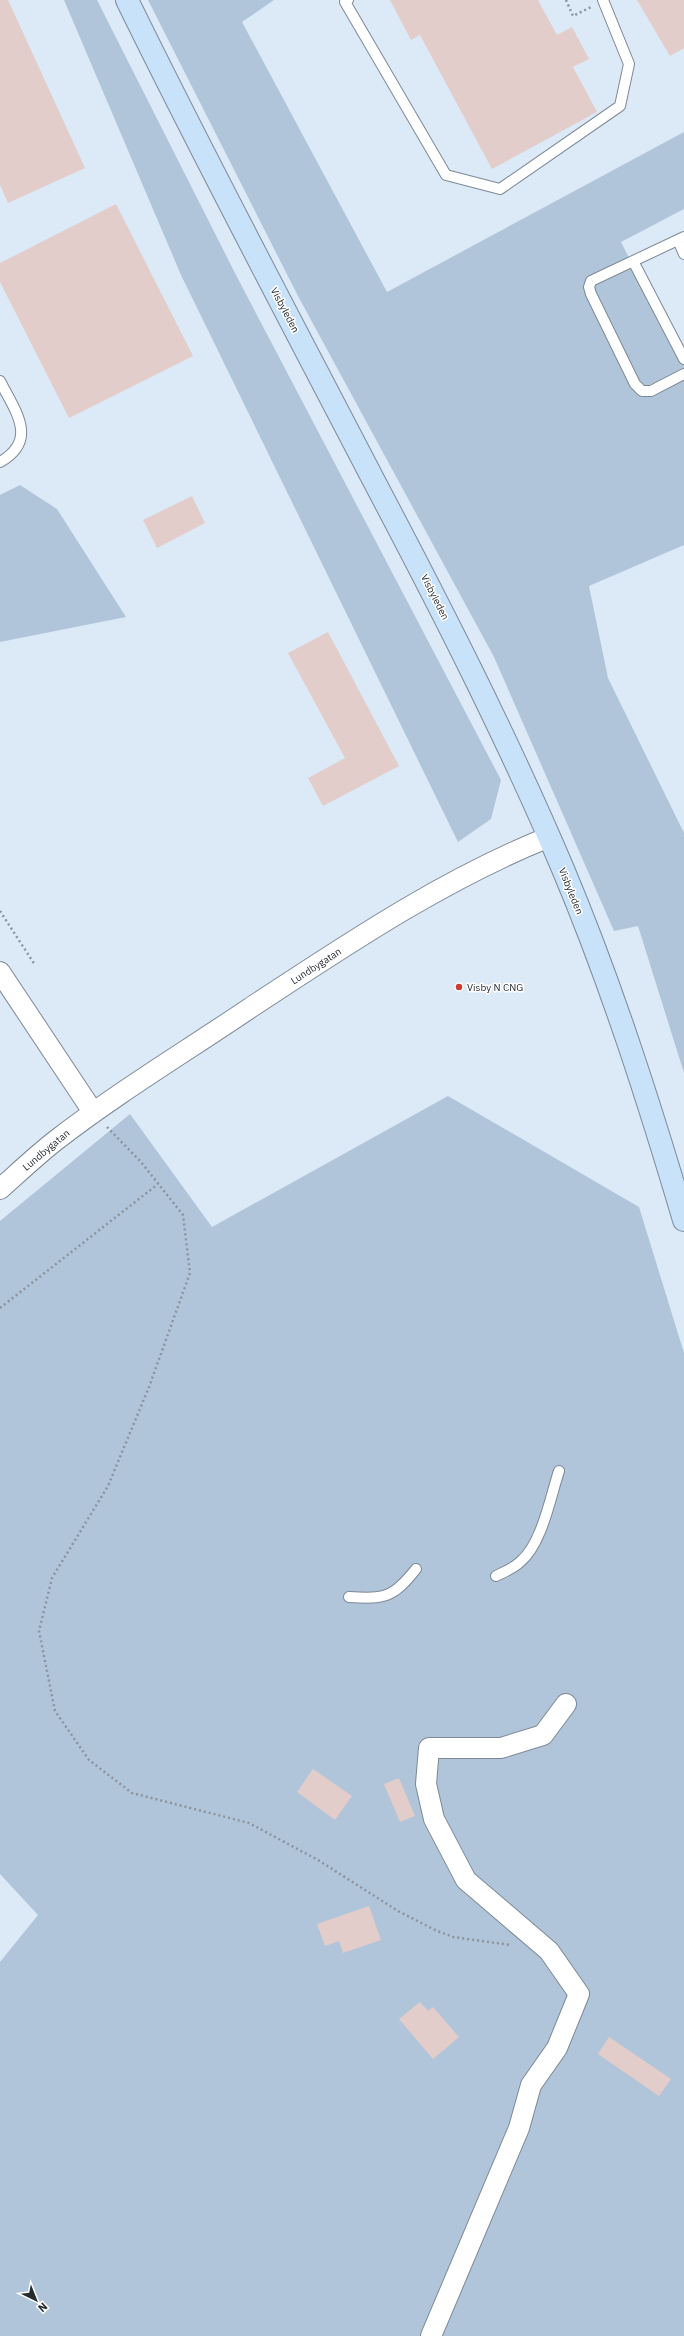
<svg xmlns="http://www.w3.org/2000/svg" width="684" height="2336" viewBox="0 0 684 2336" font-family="'IBM Plex Sans',sans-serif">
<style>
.green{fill:#b1c5da}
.building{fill:#e2cdca}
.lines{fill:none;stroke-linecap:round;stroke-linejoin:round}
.lane-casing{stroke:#7d8996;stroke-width:12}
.street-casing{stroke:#7d8996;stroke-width:22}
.secondary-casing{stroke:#7d8996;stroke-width:24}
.path{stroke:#8b949e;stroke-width:2.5;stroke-dasharray:2 3;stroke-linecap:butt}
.lane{stroke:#fff;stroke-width:10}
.street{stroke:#fff;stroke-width:20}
.secondary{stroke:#c8e2f9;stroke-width:22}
.poi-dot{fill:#ca3c34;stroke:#fff;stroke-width:1.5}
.labels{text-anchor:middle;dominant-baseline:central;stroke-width:3;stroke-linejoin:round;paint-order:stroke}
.street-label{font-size:10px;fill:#262b30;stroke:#fff}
.poi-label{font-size:10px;fill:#262b30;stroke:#fff;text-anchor:start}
</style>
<rect width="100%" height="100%" fill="#dce9f7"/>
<path class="green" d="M64,0H97L237,277L501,780L491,819L458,842L181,275Z
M148,0H274L242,22L387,292L684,132V209L621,242L684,366V545L589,586L608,678L684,833V1073L638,926L614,931L494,657L298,296Z
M20,485L57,509L126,617L0,642V495Z
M448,1096L639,1207L684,1353V2336H0V1962L38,1915L0,1874V1221L130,1114L212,1227Z"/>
<path class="building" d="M0,0H8L85,168L8,203L0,185Z
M390,0H538L557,35L572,27L589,59L573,67L597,112L492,169L420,35L411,40Z
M637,0H684V48L670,56Z
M116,204L193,356L69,418L0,282V263Z
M192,496L205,523L157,548L143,520Z
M328,632L399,766L323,806L308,778L345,758L288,653Z
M313,1769L352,1796L335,1820L297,1792Z
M399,1778L415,1816L400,1822L384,1784Z
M369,1906L381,1940L343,1953L339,1941L325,1946L317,1924Z
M420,2002L428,2011L433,2007L459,2037L433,2059L399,2019Z
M609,2037L671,2079L659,2096L598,2054Z"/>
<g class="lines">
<g class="lane-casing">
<path id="lane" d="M348,0L345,2L446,175L500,189L620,106L629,64L603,0
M684,237L591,281L589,287L591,294L635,384L642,391H651L684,374
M678,240L684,254
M633,261L684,359
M0,381C15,411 39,440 0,462
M496,1576C504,1572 514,1568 520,1562C542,1544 550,1498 559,1471
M349,1597C385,1599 393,1598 416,1569"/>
</g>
<g class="street-casing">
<path id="street" d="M0,972L93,1112
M0,1189C18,1173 36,1156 55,1141C117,1093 185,1052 250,1008C346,945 442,880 549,837
M431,2336L519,2128L531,2085L557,2048L579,1994L549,1951L466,1880L434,1819L426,1784L429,1748H501L543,1735L566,1704"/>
</g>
<g class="secondary-casing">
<path id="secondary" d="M127,0C206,162 291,321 374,481C441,608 507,737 563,869C611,983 649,1102 684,1220"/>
</g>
<path class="path" d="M566,0L573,16L591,7
M0,911L35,965
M107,1127L141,1162L183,1215L190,1273L149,1387L108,1486L52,1578L39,1631L55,1711L89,1760L132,1793L249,1823L318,1860L398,1911L435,1930L453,1937L511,1945
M0,1308L158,1184"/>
<use href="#lane" class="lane"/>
<use href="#street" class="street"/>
<use href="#secondary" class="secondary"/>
</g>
<circle class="poi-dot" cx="459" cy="987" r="4"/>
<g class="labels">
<g class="street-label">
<text transform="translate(285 310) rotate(62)">Visbyleden</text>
<text transform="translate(435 597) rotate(63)">Visbyleden</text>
<text transform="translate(571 891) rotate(68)">Visbyleden</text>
<text transform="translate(316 966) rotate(-33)">Lundbygatan</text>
<text transform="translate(46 1150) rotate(-40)">Lundbygatan</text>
</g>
<g class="poi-label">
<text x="467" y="987">Visby N CNG</text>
</g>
</g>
<g transform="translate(36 2300) rotate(137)" stroke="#ffffff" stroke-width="3" paint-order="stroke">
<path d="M0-3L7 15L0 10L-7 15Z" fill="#262b30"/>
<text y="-6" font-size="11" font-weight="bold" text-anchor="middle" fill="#262b30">N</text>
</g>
</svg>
